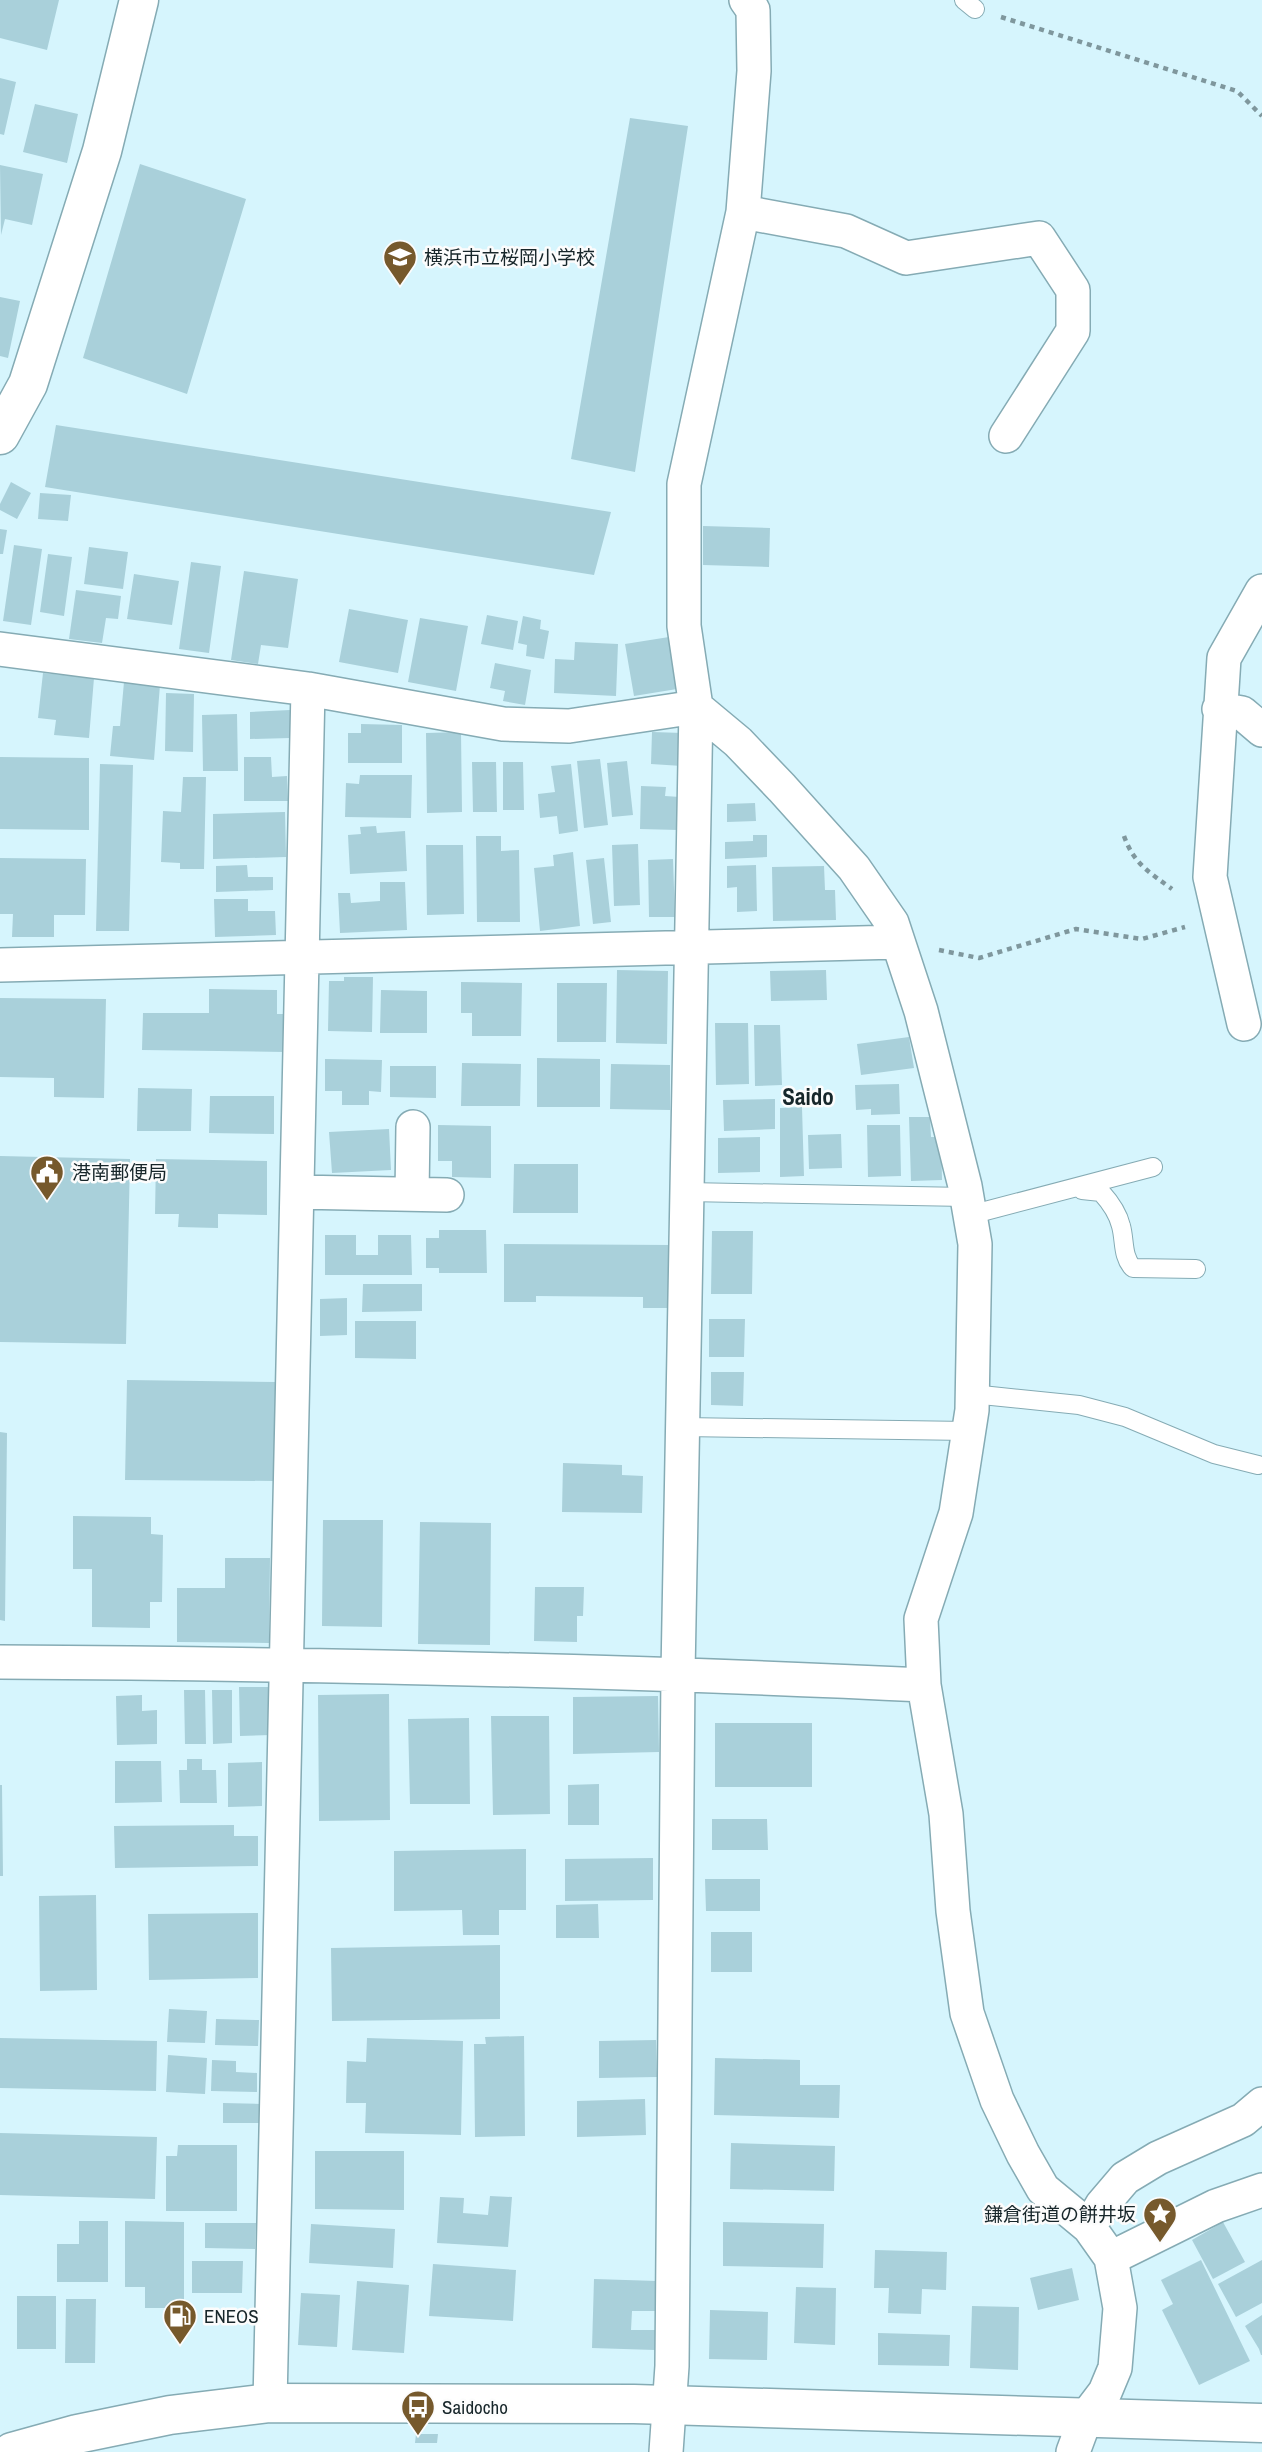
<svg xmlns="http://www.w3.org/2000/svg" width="1262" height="2452" viewBox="0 0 1262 2452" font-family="'Archivo Narrow','Noto Sans JP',sans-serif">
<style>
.building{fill:#a9d0da}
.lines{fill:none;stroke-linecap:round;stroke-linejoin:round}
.service-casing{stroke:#85abb4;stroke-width:20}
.minor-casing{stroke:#85abb4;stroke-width:36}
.tertiary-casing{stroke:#85abb4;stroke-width:41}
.path{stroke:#7f979d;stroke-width:4.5;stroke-dasharray:5 5;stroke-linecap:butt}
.service{stroke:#fff;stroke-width:18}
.minor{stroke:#fff;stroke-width:33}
.tertiary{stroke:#fff;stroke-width:38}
.labels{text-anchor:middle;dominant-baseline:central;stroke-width:5;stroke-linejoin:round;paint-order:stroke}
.poi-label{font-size:19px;fill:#17262a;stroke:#fcfcfc;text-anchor:start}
.quarter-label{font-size:23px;font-weight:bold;fill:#17262a;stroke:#fcfcfc}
</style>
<rect width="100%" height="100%" fill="#d6f5fd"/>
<path class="building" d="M0,0H59L47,50L0,38Z
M0,78L16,82L4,135L0,134Z
M35,104L78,114L67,163L23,152Z
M630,118L688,126L635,472L571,459Z
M140,164L246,199L187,394L83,358Z
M0,165L43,174L32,225L5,219L1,235Z
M0,297L20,301L8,358L0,356Z
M56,425L611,512L594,575L45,487Z
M11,482L31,493L17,519L0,510V504Z
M40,493L71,495L68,521L38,519Z
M703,526L770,528L769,567L703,565Z
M0,529L7,530L3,554H0Z
M14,545L42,549L31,625L3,621Z
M89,547L128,552L123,589L84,584Z
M48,554L72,557L64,616L40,612Z
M191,562L221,566L209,653L179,649Z
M244,571L298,579L288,648L261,645L258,664L231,660Z
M134,574L179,581L172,625L127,619Z
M76,590L121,596L118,619L106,618L102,643L69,639Z
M349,609L408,620L398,673L339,662Z
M487,615L518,621L513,650L481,644Z
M523,616L541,620L540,629L549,631L544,659L526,656L527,645L518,643Z
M420,618L468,626L456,691L408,682Z
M669,637L677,689L634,696L625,644Z
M575,642L618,644L616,696L554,693L555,659L574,660Z
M495,663L531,670L525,705L503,701L505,691L490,688Z
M43,673L94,678L89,738L54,735L56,720L38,718Z
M124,682L160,685L154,760L110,756L113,726H120Z
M166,693L194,694L193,752L165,751Z
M290,710V738L250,739V712Z
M237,714L238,771H203L202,715Z
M361,724L402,725V763H348V733H361Z
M461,732L462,812L427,813L426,733Z
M652,732L683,733L682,766L651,764Z
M0,757L89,758V830L0,829Z
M244,757H271L272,777L287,776L288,801H244Z
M600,759L608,825L584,828L577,761Z
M627,761L633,815L612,817L607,763Z
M472,762H496L497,812H473Z
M503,762H523L524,810H503Z
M100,764L133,765L129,931H96Z
M571,764L578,831L559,834L557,816L540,818L538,794L555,792L551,766Z
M360,775H412L411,818L345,817L346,783L359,784Z
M183,777H206L204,869H180V863L161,862L163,811L181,812Z
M641,786L666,787L665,796L680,797L678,830L640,829Z
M755,803L756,821L727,822V804Z
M285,812L286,857L213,859V814Z
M376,826L377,833L405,831L407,871L350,874L348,835L361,834L360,827Z
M753,835H767V857L725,859V842L753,841Z
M476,836H501V851L519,850L520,922H477Z
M638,844L640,905L614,906L612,845Z
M426,845H463L464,914L427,915Z
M573,852L580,926L540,931L534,868L554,866L553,855Z
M0,858L86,859L85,915H54V937H12L13,914H0Z
M604,858L611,922L593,924L586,860Z
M673,859L675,917H649L648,860Z
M247,865L248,877H273V890L216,892V866Z
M756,865L757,911L737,912V887L727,888V866Z
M824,866L825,890H835L836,920L773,921L772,867Z
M380,882H405L407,930L340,933L338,893H350L351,903L380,901Z
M214,899H248V911H275L276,935L215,937Z
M617,970L668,971L667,1044L616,1043Z
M826,970L827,1000L771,1001L770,971Z
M344,977H373L372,1032L328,1031L329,981H344Z
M461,982L522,983L521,1036H472V1013H461Z
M557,983H607L606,1042H557Z
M209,989L277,990V1014H286L285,1052L142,1050L143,1013H209Z
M381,990L427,991V1033H380Z
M0,998L106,999L104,1098L54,1097V1078L0,1077Z
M715,1023H748L749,1084L716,1085Z
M754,1025H780L782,1085L755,1086Z
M909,1037L914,1068L861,1075L857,1044Z
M537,1058L600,1059V1107H537Z
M325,1059L382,1060L381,1092L369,1091V1105H342V1091H325Z
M462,1063L521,1064L520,1106H461Z
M611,1064L670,1065V1110L610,1109Z
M390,1066H436V1098L390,1097Z
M899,1084L900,1114L871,1115V1109L856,1110L855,1085Z
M138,1088L192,1089L191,1131H137Z
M210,1096H274V1134L209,1133Z
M775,1099V1129L724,1131L723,1100Z
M802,1107L804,1176L780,1177V1108Z
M909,1117H930L931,1137H941L942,1180L911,1181Z
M438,1125L491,1126V1178L452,1177V1161H438Z
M867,1125H900L901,1176L868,1177Z
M389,1129L391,1170L332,1173L329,1132Z
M841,1134L842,1168L809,1169L808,1135Z
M760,1137V1172L718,1173V1138Z
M0,1156L130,1159L126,1344L0,1342Z
M156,1159L267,1161V1215L218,1214V1228L178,1227L179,1214H155Z
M514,1164H578V1213H513Z
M439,1230H486L487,1273H439V1268H426V1238H439Z
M712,1231H753L752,1294H711Z
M325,1235H356V1255H378V1235H411L412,1275H325Z
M504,1244L670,1245L669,1308H643V1297L536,1296V1302H504Z
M363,1284H422V1311L362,1312Z
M347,1298V1335L320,1336V1299Z
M709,1319H745L744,1357H709Z
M355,1321H416V1359L355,1358Z
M711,1372H744L743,1406L711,1405Z
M127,1380L276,1382L274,1481L125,1480Z
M0,1432L7,1433L5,1621L0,1620Z
M563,1463L622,1465V1475L643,1476L642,1513L562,1512Z
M73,1516L151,1517V1534L163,1535L162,1602H150V1628L92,1627V1569H73Z
M323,1520H383L382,1627L322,1626Z
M420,1522L491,1523L490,1645L418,1644Z
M225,1558H270L269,1643L177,1642V1588H225Z
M535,1587H584L583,1616H577V1642L534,1641Z
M239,1687H271V1735L240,1736Z
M184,1690H205L206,1744H185Z
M212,1690H232V1743L213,1744Z
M389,1694L390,1820L319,1821L318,1695Z
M142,1695V1711L157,1710V1744L117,1745L116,1696Z
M658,1696L659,1752L573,1754V1697Z
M491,1716H549L550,1814L493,1815Z
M469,1718L470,1804H410L408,1719Z
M715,1723H812V1787H715Z
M187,1759H202V1770H216L217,1803H180L179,1770H187Z
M115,1761H161L162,1802L115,1803Z
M262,1762V1806L228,1807V1763Z
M599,1784V1825H568V1785Z
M0,1785H2L3,1876H0Z
M712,1819H767L768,1850H712Z
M234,1825V1836H258V1866L115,1868L114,1826Z
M526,1849V1910H499V1935H463L462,1910L394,1911V1851Z
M653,1858V1900L565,1901V1859Z
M705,1879H760V1911H706Z
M96,1895L97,1990L40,1991L39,1896Z
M598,1904L599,1938H556V1905Z
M258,1913V1978L149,1980L148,1914Z
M711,1932H752V1972H711Z
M500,1945V2019L332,2021L331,1948Z
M169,2009L207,2011L205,2043L167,2042Z
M216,2019L259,2020L258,2046L215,2045Z
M524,2036L525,2136L475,2137L474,2044H486L485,2037Z
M0,2038L157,2041L156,2091L0,2088Z
M367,2038L463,2041L461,2135L365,2133L366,2103H346L347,2061L366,2062Z
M656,2040L657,2077L599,2078V2041Z
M168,2055L207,2058L205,2094L166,2092Z
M715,2058L800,2060V2085H840L839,2118L714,2115Z
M212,2060L236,2061V2072L257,2073V2092L211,2091Z
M645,2099L646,2135L577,2137V2101Z
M223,2103L261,2104V2123H223Z
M0,2133L157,2137L155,2199L0,2195Z
M731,2143L835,2146L834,2191L730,2189Z
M178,2145H237V2211H166V2156H177Z
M315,2151H404V2210L315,2209Z
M490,2196L512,2197L508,2247L437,2243L440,2197L464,2198L463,2213L488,2215Z
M79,2221H108V2282H57V2244H79Z
M125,2221L184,2222V2308H145V2287H125Z
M723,2222L824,2224L823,2268L723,2266Z
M1223,2222L1245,2262L1213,2279L1192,2240Z
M205,2223H256L255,2249L205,2248Z
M311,2224L395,2229L393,2268L309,2263Z
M875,2250L947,2252L946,2290L922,2289L921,2314L888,2313L889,2288H874Z
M1201,2260L1250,2361L1199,2385L1162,2310L1173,2304L1161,2280Z
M1262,2260V2303L1236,2317L1218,2284Z
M192,2261H243L242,2293H192Z
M433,2264L516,2270L513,2321L429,2316Z
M1072,2268L1079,2300L1038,2310L1030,2278Z
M594,2279L657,2281L656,2311H632L631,2330H656L655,2350L592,2348Z
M357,2281L409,2285L404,2353L352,2350Z
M796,2287L836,2288L835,2345L794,2343Z
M301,2293L340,2295L337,2347L298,2345Z
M17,2296H56V2349H17Z
M66,2299H96L95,2363H65Z
M972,2306L1019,2307L1018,2370L970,2368Z
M710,2310L768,2312L767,2360L709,2359Z
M1262,2315V2355H1261L1259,2349L1245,2326Z
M878,2333L950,2335L949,2366L878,2365Z
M416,2434H438L437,2443H415Z"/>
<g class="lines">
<g class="service-casing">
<path id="service" d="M964,0L975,9
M1082,1190L1101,1192C1110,1202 1118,1213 1121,1226C1125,1240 1122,1257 1133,1268L1196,1269
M687,1192L966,1197
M970,1215L1153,1167
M972,1394L1079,1405L1125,1417L1214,1454L1258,1465
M683,1427L968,1431"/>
</g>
<g class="minor-casing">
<path id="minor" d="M743,212L846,231L906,258L1039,238L1073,290V331L1006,436
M0,649L308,689L503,724L569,726L696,707
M696,707L738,742L782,788L854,868L892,923L921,1011L965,1186L975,1244L972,1410L956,1513L921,1619L924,1685L946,1814L953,1911L967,2013L997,2100L1023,2154L1043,2189L1089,2227L1111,2258L1120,2308L1115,2368L1105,2392L1086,2417L1073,2452
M1219,709L1242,713L1262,730
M0,965L898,942
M1244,1024L1210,877L1224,658L1262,591
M297,1192L447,1195
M412,1194L413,1127
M0,1662C308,1664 616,1670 924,1685
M1089,2227L1102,2205L1125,2178L1158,2158L1243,2120L1262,2104
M1111,2258L1216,2206L1262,2190
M270,2403L308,689
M666,2452L672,2366L678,1673L696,707L684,626V484L743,212L754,71L753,10L746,0"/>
</g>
<g class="tertiary-casing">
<path id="tertiary" d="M0,435L28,384L102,151L139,0
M12,2452L77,2434L170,2415L270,2403L634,2404L1262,2423"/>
</g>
<path class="path" d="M1001,17L1237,91L1262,116
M1124,836C1134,864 1149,872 1172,889
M939,950L979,958L1076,929L1142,939L1185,927"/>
<use href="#service" class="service"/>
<use href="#minor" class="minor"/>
<use href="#tertiary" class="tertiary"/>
</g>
<defs>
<g id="school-pin" transform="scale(1.75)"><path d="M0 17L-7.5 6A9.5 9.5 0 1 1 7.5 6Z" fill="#76592c" stroke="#fcfcfc"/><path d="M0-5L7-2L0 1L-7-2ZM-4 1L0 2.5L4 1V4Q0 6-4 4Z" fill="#fff"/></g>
<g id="civic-pin" transform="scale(1.75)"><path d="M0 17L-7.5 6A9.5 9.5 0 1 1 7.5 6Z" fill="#76592c" stroke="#fcfcfc"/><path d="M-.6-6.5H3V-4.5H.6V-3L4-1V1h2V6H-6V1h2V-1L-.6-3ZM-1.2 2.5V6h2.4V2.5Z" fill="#fff"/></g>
<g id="sight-pin" transform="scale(1.75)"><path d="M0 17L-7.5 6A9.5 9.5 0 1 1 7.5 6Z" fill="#76592c" stroke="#fcfcfc"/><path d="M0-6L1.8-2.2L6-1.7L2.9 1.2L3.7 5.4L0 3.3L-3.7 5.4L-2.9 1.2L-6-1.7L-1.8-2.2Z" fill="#fff"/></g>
<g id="fuel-pin" transform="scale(1.75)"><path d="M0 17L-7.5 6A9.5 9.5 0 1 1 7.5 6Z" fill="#76592c" stroke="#fcfcfc"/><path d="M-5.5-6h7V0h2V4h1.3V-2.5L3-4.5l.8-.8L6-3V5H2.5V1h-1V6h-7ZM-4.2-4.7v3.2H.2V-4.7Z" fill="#fff"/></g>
<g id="bus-pin" transform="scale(1.75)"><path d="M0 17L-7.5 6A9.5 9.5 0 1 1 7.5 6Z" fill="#76592c" stroke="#fcfcfc"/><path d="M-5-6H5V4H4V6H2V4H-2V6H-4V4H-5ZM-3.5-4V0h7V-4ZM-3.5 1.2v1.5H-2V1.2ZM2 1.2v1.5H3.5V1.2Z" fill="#fff"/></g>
</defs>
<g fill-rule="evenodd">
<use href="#school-pin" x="400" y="257"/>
<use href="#civic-pin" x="47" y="1172"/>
<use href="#sight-pin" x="1160" y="2214"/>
<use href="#fuel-pin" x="180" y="2316"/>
<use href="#bus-pin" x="418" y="2407"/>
</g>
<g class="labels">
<g class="poi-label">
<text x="424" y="257">横浜市立桜岡小学校</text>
<text x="72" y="1172">港南郵便局</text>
<text x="1136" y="2214" text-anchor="end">鎌倉街道の餅井坂</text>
<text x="204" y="2316">ENEOS</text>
<text x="442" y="2407">Saidocho</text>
</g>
<g class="quarter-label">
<text x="808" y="1096">Saido</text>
</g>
</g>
</svg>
